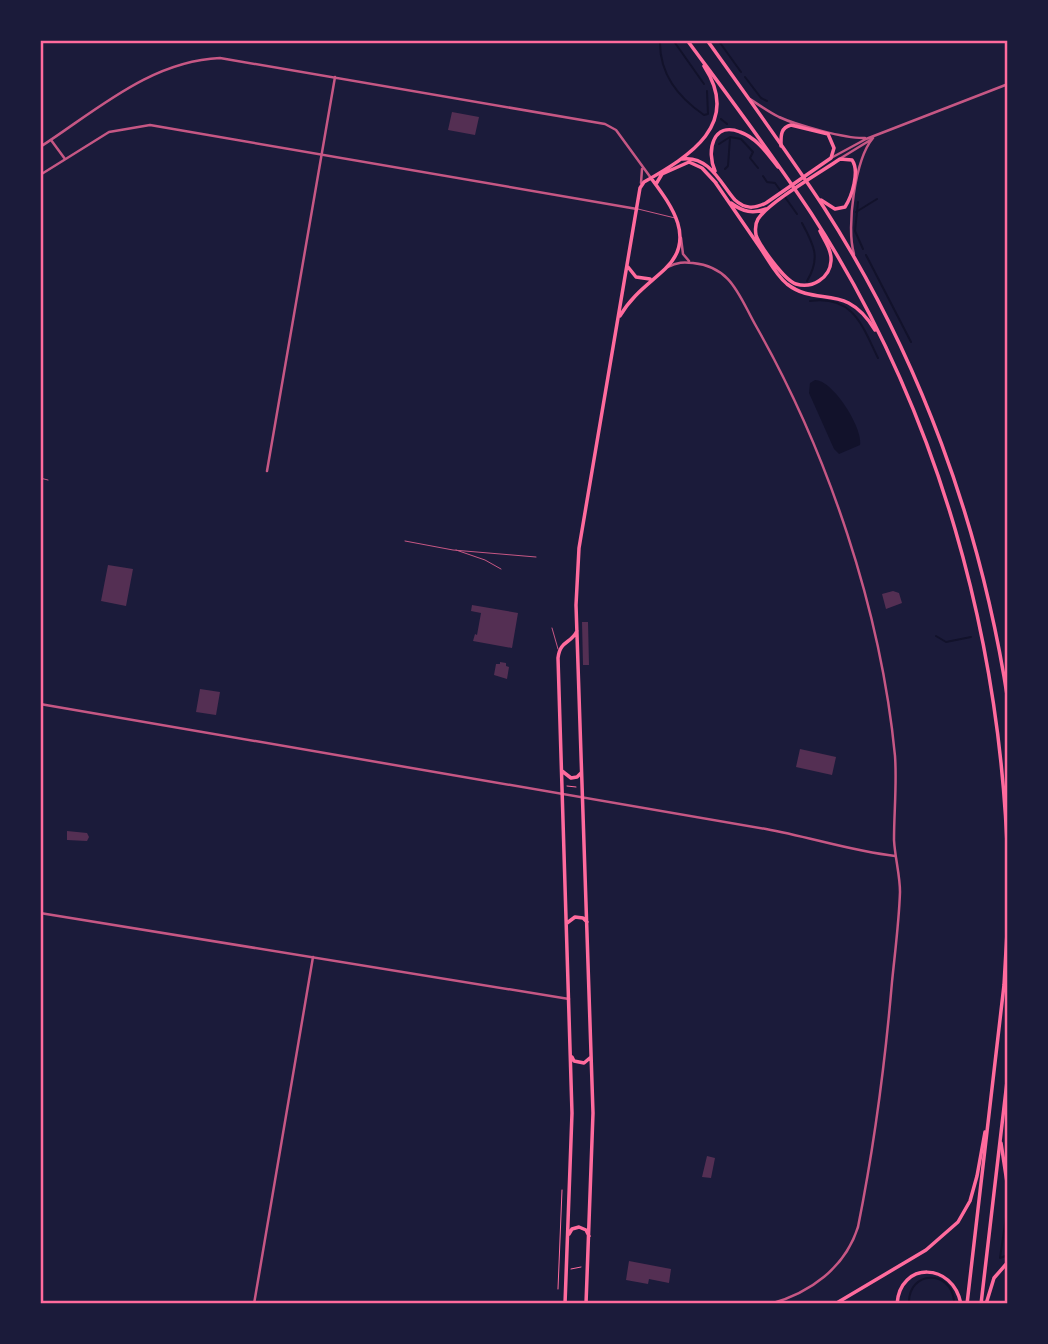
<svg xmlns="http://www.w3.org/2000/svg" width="1048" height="1344" viewBox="0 0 1048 1344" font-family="Ubuntu,sans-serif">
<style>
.water{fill:#12122b}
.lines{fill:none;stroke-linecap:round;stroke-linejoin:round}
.stream{stroke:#12122b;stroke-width:2}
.building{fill:#542f53}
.path{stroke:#ff6b9d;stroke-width:1}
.service{stroke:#c65784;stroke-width:1}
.minor{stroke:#c65784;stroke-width:2.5}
.tertiary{stroke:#c65784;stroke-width:2.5}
.secondary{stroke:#ff6b9d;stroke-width:3.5}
.primary{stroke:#ff6b9d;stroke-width:3.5}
.trunk{stroke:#ff6b9d;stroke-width:3.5}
.neatline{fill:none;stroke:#ff6b9d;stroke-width:2.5}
</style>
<rect width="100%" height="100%" fill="#1b1b3a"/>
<path class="water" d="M815,380C833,380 863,428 860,445L839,454L834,449L809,393L810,383Z"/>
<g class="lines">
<path class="stream" d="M660,40C659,74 678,97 704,115L708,114L707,91
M673,40L704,84
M718,40L741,72
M745,77L761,98L767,101
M721,119L727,124
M719,144L730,137L741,139L753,152L750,158L758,168
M725,169L728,166L730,138
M763,176L767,182L775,183L797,214
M858,202L855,231L863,249
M856,212L877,199
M802,223C814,245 821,258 807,281
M866,255L911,342
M810,301C853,295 862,325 878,358
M936,636L946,642L971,637
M1008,1204L1000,1258L1008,1255
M909,1302C909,1271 950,1269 954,1300"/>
</g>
<path class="building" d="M452,112L479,117L475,135L448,130Z
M108,565L133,569L126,606L101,601Z
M893,591L899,593L902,603L886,609L882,594Z
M472,605L518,613L512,648L473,641L475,634L477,635L481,613L471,611Z
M582,622H588L589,665H583Z
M500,662L506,663V666L509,667L507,679L494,675L496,664H500Z
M200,689L220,692L216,715L196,712Z
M800,749L836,757L832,775L796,767Z
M67,831L87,833L89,837L87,841L67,840Z
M707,1156L715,1158L711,1178L702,1177Z
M629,1261L671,1269L669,1283L649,1279L648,1284L626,1280Z"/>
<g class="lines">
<path class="path" d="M567,786L576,787
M571,1269L581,1267
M558,1289L562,1190"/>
<path class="service" d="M638,209L675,218
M40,478L48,480
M405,541L453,550L536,557
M456,550L485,560L501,569
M552,628L558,649"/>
<path class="minor" d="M51,140L65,159
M40,175L109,132L150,125L637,209
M254,1304L313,957"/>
<path class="tertiary" d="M750,99C759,105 769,112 779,117C796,125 847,139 865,138
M40,147C96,111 150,61 220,58L605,124L616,130L651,178
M831,158L866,139L1008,84
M841,158L872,139
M641,183L642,169
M681,238L683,254L689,261
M854,254C846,228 855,159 873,138
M668,267C677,262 684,262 693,263C732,267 739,296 756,326C828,453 881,610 895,756C897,784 894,812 894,840C895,858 900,875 900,892C899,922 895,952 892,982C885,1064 874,1147 858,1227C845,1268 810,1293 770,1304
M267,471L335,77
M40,704L766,829C810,837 851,851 895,856
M40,913L569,999"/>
<path class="secondary" d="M682,159C709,155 721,184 735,200C745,209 754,209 766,203L831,158L834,148L828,134L791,125C780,128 781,136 781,146
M715,171C706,151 713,121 740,132C757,138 767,153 778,167
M715,182C730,204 746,227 761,249C769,261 776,275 787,284C818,308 845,281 875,330
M656,184L662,174L689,162L702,168L716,183
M731,203C743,212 753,214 766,209
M820,231C824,240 832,250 831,261C830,278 812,289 796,284C784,280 760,246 756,235C755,229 755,224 758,219C769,202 821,172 840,159L852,160C860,171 852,196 845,207L835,209L821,200
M628,267L636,277L650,279
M620,316C632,295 649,284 665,269C697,239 671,205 651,178
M562,771L571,778L577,777L581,773
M567,923L575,917L583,918L587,922
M572,1057L574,1061L584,1063L591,1057
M569,1234L572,1229L579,1227L586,1230L589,1236
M565,1304L572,1113L558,658C560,640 571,644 577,631
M586,1304L593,1113L576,605L579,548L640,188L644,182C690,156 742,124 704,66"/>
<path class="primary" d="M1001,1143L1008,1189
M835,1304L926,1250L958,1222L970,1201L977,1176L985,1132
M897,1304C900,1261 953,1262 961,1304
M986,1304L994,1278L1008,1262"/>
<path class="trunk" d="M687,40C729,97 772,154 811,213C938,409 1002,639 1008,871
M707,40C746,95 786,150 823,206C919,355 981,525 1008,701
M967,1304L1004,985L1008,915
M981,1304L1008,1073"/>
</g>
<rect width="1048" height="1344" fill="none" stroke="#1b1b3a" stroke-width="84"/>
<rect x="42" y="42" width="964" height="1260" class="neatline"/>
</svg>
